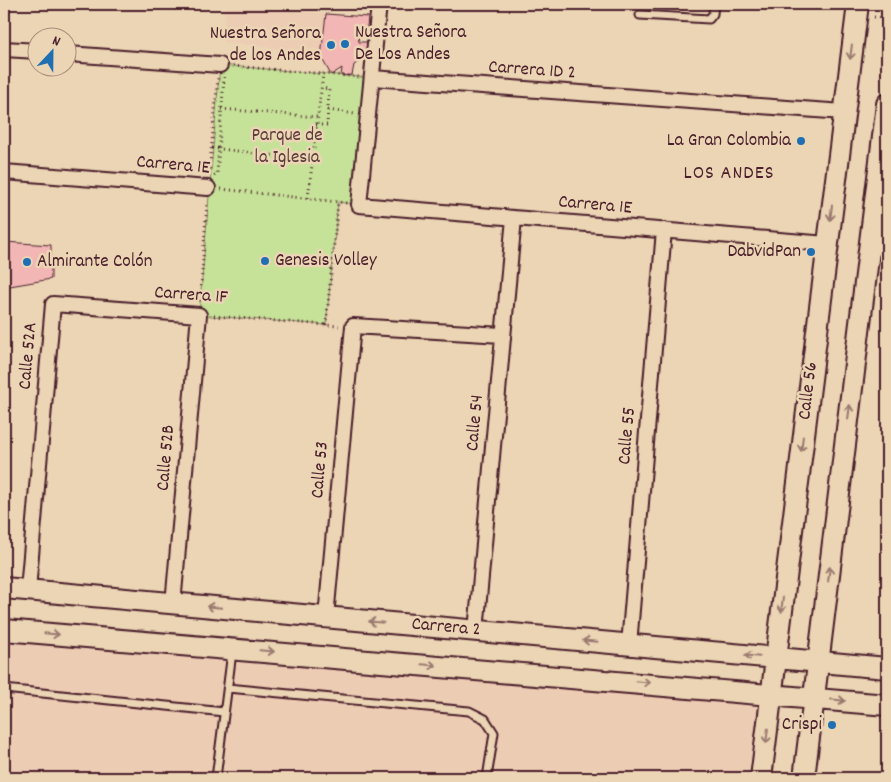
<svg xmlns="http://www.w3.org/2000/svg" width="891" height="782" viewBox="0 0 891 782" font-family="Dekko,sans-serif">
<style>
.built{fill:#edccb4}
.green{fill:#c6e298;stroke:#888062}
.building{fill:#f2b7b4;stroke:#4a1f2b}
.lines{fill:none;stroke-linecap:round;stroke-linejoin:round}
.lane-casing{stroke:#4a1f2b;stroke-width:11}
.street-casing{stroke:#4a1f2b;stroke-width:18}
.secondary-casing{stroke:#4a1f2b;stroke-width:24}
.path{stroke:#4a1f2b;stroke-width:3;stroke-dasharray:1 4;stroke-linecap:butt}
.lane{stroke:#ebd5b4;stroke-width:7}
.street{stroke:#ebd5b4;stroke-width:14}
.secondary{stroke:#ebd5b4;stroke-width:20}
.oneway{stroke:#9a7a70}
.poi-dot{fill:#1f6fb2;stroke:#ebd5b4;stroke-width:2}
.labels{text-anchor:middle;dominant-baseline:central;stroke-width:5;stroke-linejoin:round;paint-order:stroke}
.poi-label{font-size:19px;fill:#4a1f2b;stroke:#ebd5b4;text-anchor:end}
.street-label{font-size:19px;fill:#4a1f2b;stroke:#ebd5b4}
.park-label{font-size:19px;fill:#5d3c3b;stroke:#ebd5b4}
.neighbourhood-label{font-size:20px;letter-spacing:1px;fill:#4a1f2b;stroke:#ebd5b4}
</style>
<rect width="100%" height="100%" fill="#ebd5b4"/>
<filter id="ink" filterUnits="userSpaceOnUse"><feTurbulence type="fractalNoise" baseFrequency=".02" numOctaves="2"/><feDisplacementMap in="SourceGraphic" scale="10" xChannelSelector="R" yChannelSelector="G"/><feConvolveMatrix kernelMatrix="1 2 1 2 8 2 1 2 1" color-interpolation-filters="sRGB"/></filter>
<g filter="url(#ink)">
<path class="built" d="M225,4H276L279,9L326,14L321,57L315,55L316,49L299,51L224,42Z
M4,630L772,694L761,778H4Z"/>
<path class="green" d="M220,65L372,78L359,205L338,202L326,325L199,315Z"/>
<path class="building" d="M326,14L368,17L366,36L358,35L359,42H367L370,53L354,65L352,75L341,76L342,68L331,75L321,57Z
M4,242L51,245V279L4,287Z"/>
<g class="lines">
<g class="lane-casing">
<path id="lane" d="M640,15L709,19L713,14L714,4
M228,688L469,711L485,719L494,733L487,778
M4,689L224,712
M216,778L232,652"/>
</g>
<g class="street-casing">
<path id="street" d="M379,4L359,205L827,244
M4,49L38,51
M68,54L220,65
M372,78L844,112
M4,172L208,188
M870,247L887,248
M28,590L53,304L199,315L173,604
M326,617L353,326L502,335
M476,631L514,218
M629,645L664,230"/>
</g>
<g class="secondary-casing">
<path id="secondary" d="M4,588L887,668
M4,630L887,705
M761,778L858,4
M804,778L887,104"/>
</g>
<path class="path" d="M874,17L887,18
M233,66L359,77
M221,109L317,117
M328,110L355,114
M316,125H327L329,89L321,88
M212,148L312,160
M209,174L218,78
M214,176L217,174L224,77
M221,189L347,203
M308,198L323,74
M200,301L207,203
M214,316L339,326
M326,325L338,202"/>
<use href="#lane" class="lane"/>
<use href="#street" class="street"/>
<use href="#secondary" class="secondary"/>
</g>
<defs><path id="oneway-shaft" d="M-6 0H5M1.5-3L5.5 0L1.5 3" fill="none" stroke-width="1.6" stroke-linecap="round" stroke-linejoin="round" transform="scale(1.25)"/></defs>
<g class="oneway">
<use href="#oneway-shaft" transform="translate(851 52) rotate(97)"/>
<use href="#oneway-shaft" transform="translate(831 213) rotate(97)"/>
<use href="#oneway-shaft" transform="translate(849 412) rotate(-83)"/>
<use href="#oneway-shaft" transform="translate(802 444) rotate(97)"/>
<use href="#oneway-shaft" transform="translate(829 574) rotate(-83)"/>
<use href="#oneway-shaft" transform="translate(782 605) rotate(97)"/>
<use href="#oneway-shaft" transform="translate(214 607) rotate(-175)"/>
<use href="#oneway-shaft" transform="translate(376 622) rotate(-175)"/>
<use href="#oneway-shaft" transform="translate(52 634) rotate(5)"/>
<use href="#oneway-shaft" transform="translate(590 641) rotate(-175)"/>
<use href="#oneway-shaft" transform="translate(267 651) rotate(5)"/>
<use href="#oneway-shaft" transform="translate(752 656) rotate(-175)"/>
<use href="#oneway-shaft" transform="translate(429 665) rotate(5)"/>
<use href="#oneway-shaft" transform="translate(643 682) rotate(5)"/>
<use href="#oneway-shaft" transform="translate(838 700) rotate(6)"/>
<use href="#oneway-shaft" transform="translate(767 736) rotate(97)"/>
</g>
</g>
<g class="poi-dot">
<circle cx="345" cy="44" r="5"/>
<circle cx="331" cy="45" r="5"/>
<circle cx="801" cy="141" r="5"/>
<circle cx="811" cy="252" r="5"/>
<circle cx="265" cy="261" r="5"/>
<circle cx="27" cy="262" r="5"/>
<circle cx="832" cy="725" r="5"/>
</g>
<g class="labels">
<g class="poi-label">
<text x="355" y="33" text-anchor="start">Nuestra Señora<tspan x="355" dy="22">De Los Andes</tspan></text>
<text x="321" y="34">Nuestra Señora<tspan x="321" dy="22">de los Andes</tspan></text>
<text x="791" y="141">La Gran Colombia</text>
<text x="801" y="252">DabvidPan</text>
<text x="275" y="261" text-anchor="start">Genesis Volley</text>
<text x="37" y="262" text-anchor="start">Almirante Colón</text>
<text x="822" y="725">Crispi</text>
</g>
<g class="street-label">
<text transform="translate(532 71) rotate(4)">Carrera 1D 2</text>
<text transform="translate(173 166) rotate(5)">Carrera 1E</text>
<text transform="translate(595 206) rotate(5)">Carrera 1E</text>
<text transform="translate(191 296) rotate(4)">Carrera 1F</text>
<text transform="translate(29 356) rotate(-85)">Calle 52A</text>
<text transform="translate(809 391) rotate(-83)">Calle 56</text>
<text transform="translate(476 423) rotate(-85)">Calle 54</text>
<text transform="translate(628 436) rotate(-85)">Calle 55</text>
<text transform="translate(167 458) rotate(-85)">Calle 52B</text>
<text transform="translate(321 470) rotate(-85)">Calle 53</text>
<text transform="translate(446 628) rotate(5)">Carrera 2</text>
</g>
<g class="park-label">
<text x="287" y="136">Parque de<tspan x="287" dy="22">la Iglesia</tspan></text>
</g>
<g class="neighbourhood-label">
<text x="729" y="174">LOS ANDES</text>
</g>
</g>
<rect width="891" height="782" fill="none" stroke="#ebd5b4" stroke-width="20"/>
<rect x="10" y="10" width="871" height="762" fill="none" stroke="#4a1f2b" stroke-width="2" filter="url(#ink)"/>
<g transform="translate(52 52) rotate(22)"><circle r="24" fill="#ebd5b4" stroke="#ab8c7d"/>
<path d="M0-4L9 19L0 12L-9 19Z" fill="#1f6fb2"/>
<text y="-8" font-size="14" font-weight="bold" text-anchor="middle" fill="#4a1f2b">N</text>
</g>
</svg>
